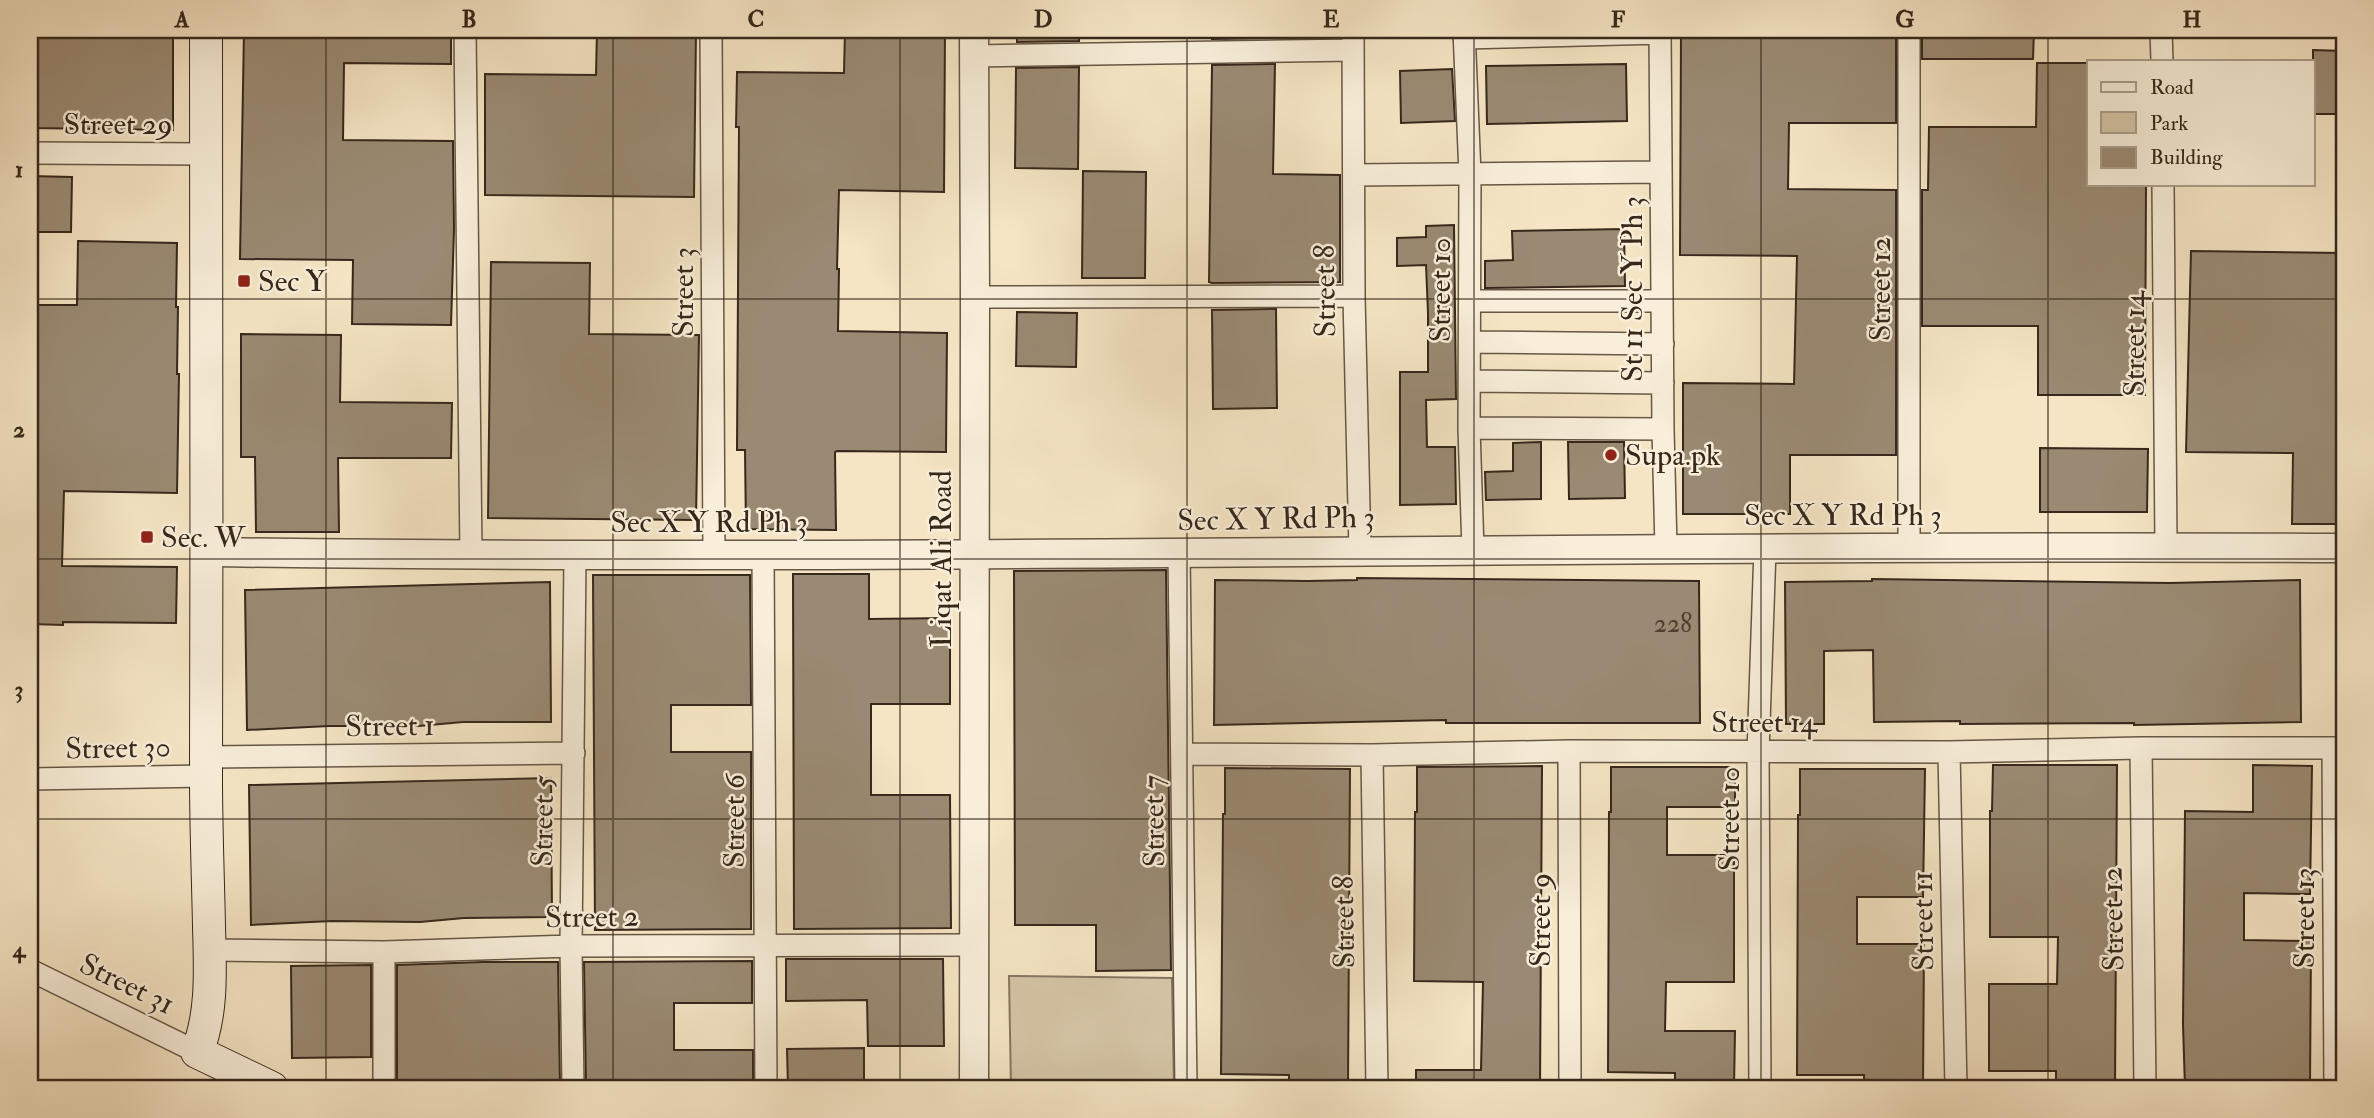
<svg xmlns="http://www.w3.org/2000/svg" width="2374" height="1118" viewBox="0 0 2374 1118" font-family="'IM FELL Double Pica',serif">
<style>
.green{fill:#d5c5a7;stroke:#867662;stroke-width:2}
.building{fill:#9a8a73;stroke:#37281c;stroke-width:2}
.lines{fill:none;stroke-linecap:round;stroke-linejoin:round}
.minor-casing{stroke:#665746;stroke-width:24}
.tertiary-casing{stroke:#665746;stroke-width:31}
.secondary-casing{stroke:#37281c;stroke-width:34}
.minor{stroke:#f8eed9;stroke-width:21}
.tertiary{stroke:#f8eed9;stroke-width:28}
.secondary{stroke:#f8eed9;stroke-width:32}
.grid{fill:none;stroke:#37281c;stroke-width:2;stroke-opacity:0.55}
.poi-dot{fill:#8f2418;stroke:#f8eed9;stroke-width:2.5}
.labels{text-anchor:middle;dominant-baseline:central;stroke-width:5;stroke-linejoin:round;paint-order:stroke}
.number-label{font-size:26px;fill:#504032}
.street-label{font-size:30px;fill:#37281c;stroke:#f8eed9}
.poi-label{font-size:30px;fill:#37281c;stroke:#f8eed9;text-anchor:start}
.neatline{fill:none;stroke:#37281c;stroke-width:2.5}
.grid-label{font-size:23px;text-anchor:middle;font-weight:bold;fill:#37281c}
</style>
<rect width="100%" height="100%" fill="#f5e5c4"/>
<filter id="stains"><feTurbulence type="fractalNoise" baseFrequency=".00286" numOctaves="4"/><feColorMatrix values="0 0 0 0 .2 0 0 0 0 .09 0 0 0 0 .02 0 0 0 .5 -.17"/></filter>
<radialGradient id="worn" r=".72"><stop offset=".6" stop-color="#630" stop-opacity="0"/><stop offset="1" stop-color="#630" stop-opacity=".3"/></radialGradient>
<path class="green" d="M1009,976L1172,978L1174,1088H1011Z"/>
<path class="building" d="M30,30H173V130L30,128Z
M244,30H451V64L344,63L343,140L453,141L454,229L451,325L352,324L353,260L240,259Z
M597,30H696L694,197L485,195V74L596,75Z
M845,30H945L944,192L839,190L837,269H839L838,331L947,333L946,452L837,451L835,452L836,530L746,529L745,450H737L739,127H736L737,72L844,73Z
M1017,30H1079V41L1017,42Z
M1212,30H1275V38L1212,39Z
M1681,30H1896V123H1789L1788,189L1896,190V455H1790V514H1683V383L1794,384L1797,256L1680,255Z
M1922,30H2034L2033,59H1922Z
M2313,50L2344,51V114H2313Z
M2037,63H2089V184H2146L2145,395H2038V326H1922V190H1928L1929,127H2036Z
M1275,64L1273,174L1340,175V282L1212,283L1209,282L1212,65Z
M1626,64L1627,121L1487,124L1486,66Z
M1079,67L1078,169L1015,168L1016,68Z
M1452,69L1455,121L1401,123L1400,71Z
M1083,171L1146,172L1145,278H1082Z
M30,176L72,177L71,232H30Z
M1454,225L1456,399L1426,400L1427,447H1455L1456,504L1400,505V372H1428V313L1426,265L1397,266V238L1426,237V226Z
M1624,229L1625,286L1485,288V261L1513,260L1512,231Z
M78,241L177,243L176,307H178L177,374H179L177,493L64,491L62,566L177,567L176,623L63,622V625L30,624V305H77Z
M2191,251L2344,253V524H2292L2293,453L2186,452Z
M491,262L590,263L589,334L699,335L696,520L488,518Z
M1276,309L1277,408L1213,409L1212,310Z
M1017,312L1077,313L1076,367L1016,366Z
M241,334L341,335L340,402L452,403L451,458H338L339,532H256L255,457H241Z
M1541,442V499L1486,500L1485,472L1513,471V443Z
M1568,442H1624L1625,498L1569,499Z
M2040,448L2148,449L2147,512H2040Z
M1166,570L1171,970L1096,971V925H1015L1014,571Z
M793,574H869V619L950,618V704H871V795H950L951,928L794,929Z
M593,575H750L751,705H671V752H751V929L595,930Z
M1357,578L1699,581L1700,723H1446V720L1214,725L1215,580L1308,581L1357,580Z
M1872,579L2170,583L2300,580L2301,722L2134,725V723L1960,724V721L1874,722L1873,650L1824,651V724H1786L1785,582L1872,581Z
M550,582L551,722H463L419,726H329L247,730L245,590Z
M1993,765H2117L2115,1088H2056V1071H1989V984H2057L2058,937H1990V811H1992Z
M2253,765L2312,766L2310,894L2244,893V940L2311,941L2310,1088H2185L2183,1024L2185,811L2253,812Z
M1542,766L1540,1088H1416V1070H1481L1483,982L1414,981L1415,812H1417V767Z
M1611,767H1735V807H1667V855H1734V982H1666L1665,1031H1735L1734,1088H1675V1073L1608,1072L1609,812H1611Z
M1225,768L1350,769L1348,1088H1289V1075L1221,1074L1223,814H1225Z
M1800,769H1925L1923,897H1857V944H1924L1923,1088H1864V1075H1797L1798,815H1800Z
M551,778L552,917L464,918L420,922L332,921L251,925L249,785Z
M786,959H943L944,1046H868L867,1000L786,1001Z
M752,961V1003H674V1050H753V1088H586L584,962Z
M483,962H558L560,1088H397V965Z
M371,965V1057L292,1058L291,966Z
M864,1048V1088H788L787,1049Z"/>
<g class="lines">
<g class="minor-casing">
<path id="minor" d="M465,30L471,556
M711,30L714,554
M1353,30L1354,296L1360,551
M1464,30L1470,175L1469,428L1473,550
M1660,30L1663,429L1666,548
M2161,30L2162,61
M1464,38L1660,33
M974,56L1353,50
M30,153L206,154
M1354,175L1661,172
M2163,184L2166,547
M975,297L1354,296
M1470,301H1662
M1470,342L1663,344
M1470,381L1663,383
M1469,428L1663,429
M1909,548V30
M763,554L766,1088
M1179,554L1186,1088
M2141,748L2145,1088
M2333,748L2335,1088
M1569,751L1570,1088
M1949,752L1956,1088
M1183,754L1372,755L1569,751L1949,752L2141,748H2344
M1372,755L1377,1088
M207,757L574,753
M30,779L206,776
M209,950L384,952L571,946L975,945
M30,970L197,1052
M384,1088V952
M573,1088L571,946L575,556
M1760,1088L1758,752L1765,549"/>
</g>
<g class="tertiary-casing">
<path id="tertiary" d="M974,30L975,297L974,1088
M208,552C920,562 1632,544 2344,548"/>
</g>
<g class="secondary-casing">
<path id="secondary" d="M206,30C206,279 207,528 206,777C206,827 208,877 209,926C210,967 213,1013 197,1052L272,1088"/>
</g>
<use href="#minor" class="minor"/>
<use href="#tertiary" class="tertiary"/>
<use href="#secondary" class="secondary"/>
</g>
<path class="grid" d="M326,30V1088M613,30V1088M900,30V1088M1187,30V1088M1474,30V1088M1761,30V1088M2048,30V1088M30,299H2344M30,559H2344M30,819H2344"/>
<g class="poi-dot">
<rect x="237" y="274" width="14" height="14" rx="3.5"/>
<circle cx="1611" cy="455" r="7"/>
<rect x="140" y="530" width="14" height="14" rx="3.5"/>
</g>
<g class="labels">
<g class="number-label">
<text x="1673" y="624">228</text>
</g>
<g class="street-label">
<text x="118" y="124">Street 29</text>
<text transform="translate(1632 289) rotate(-90)">St 11 Sec Y Ph 3</text>
<text transform="translate(1880 289) rotate(-90)">Street 12</text>
<text transform="translate(1440 290) rotate(-90)">Street 10</text>
<text transform="translate(1325 291) rotate(-91)">Street 8</text>
<text transform="translate(683 292) rotate(-90)">Street 3</text>
<text transform="translate(2134 344) rotate(-90)">Street 14</text>
<text x="1843" y="515">Sec X Y Rd Ph 3</text>
<text transform="translate(1276 519) rotate(-1)">Sec X Y Rd Ph 3</text>
<text x="709" y="522">Sec X Y Rd Ph 3</text>
<text transform="translate(941 559) rotate(-90)">Liqat Ali Road</text>
<text x="1764" y="722">Street 14</text>
<text transform="translate(390 726) rotate(-1)">Street 1</text>
<text transform="translate(118 748) rotate(-1)">Street 30</text>
<text transform="translate(1729 819) rotate(-90)">Street 10</text>
<text transform="translate(543 821) rotate(-89)">Street 5</text>
<text transform="translate(734 821) rotate(-90)">Street 6</text>
<text transform="translate(1154 821) rotate(-91)">Street 7</text>
<text transform="translate(592 917) rotate(-1)">Street 2</text>
<text transform="translate(2304 918) rotate(-90)">Street 13</text>
<text transform="translate(2113 919) rotate(-91)">Street 12</text>
<text transform="translate(1540 920) rotate(-90)">Street 9</text>
<text transform="translate(1923 921) rotate(-91)">Street 11</text>
<text transform="translate(1344 922) rotate(-91)">Street 8</text>
<text transform="translate(127 984) rotate(26)">Street 31</text>
</g>
<g class="poi-label">
<text x="258" y="281">Sec Y</text>
<text x="1625" y="455">Supa.pk</text>
<text x="161" y="537">Sec. W</text>
</g>
</g>
<rect width="2374" height="1118" fill="none" stroke="#f5e5c4" stroke-width="77"/>
<rect x="2087" y="60" width="228" height="126" fill="#f8eed9" stroke="#ab9f8d" stroke-width="2"/>
<rect x="2101" y="82" width="35" height="10" fill="#f8eed9" stroke="#ab9f8d" stroke-width="2"/>
<text x="2150" y="94" font-size="21" fill="#37281c">Road</text>
<rect x="2101" y="112" width="35" height="21" fill="#d5c5a7" stroke="#ab9f8d" stroke-width="2"/>
<text x="2150" y="130" font-size="21" fill="#37281c">Park</text>
<rect x="2101" y="147" width="35" height="21" fill="#9a8a73" stroke="#ab9f8d" stroke-width="2"/>
<text x="2150" y="164" font-size="21" fill="#37281c">Building</text>
<rect x="38" y="38" width="2298" height="1042" class="neatline"/>
<g class="grid-label">
<text x="182" y="27">A</text>
<text x="469" y="27">B</text>
<text x="756" y="27">C</text>
<text x="1043" y="27">D</text>
<text x="1331" y="27">E</text>
<text x="1618" y="27">F</text>
<text x="1905" y="27">G</text>
<text x="2192" y="27">H</text>
<text x="19" y="177">1</text>
<text x="19" y="437">2</text>
<text x="19" y="697">3</text>
<text x="19" y="957">4</text>
</g>
<rect width="100%" height="100%" filter="url(#stains)"/>
<rect width="100%" height="100%" fill="url(#worn)"/>
</svg>
